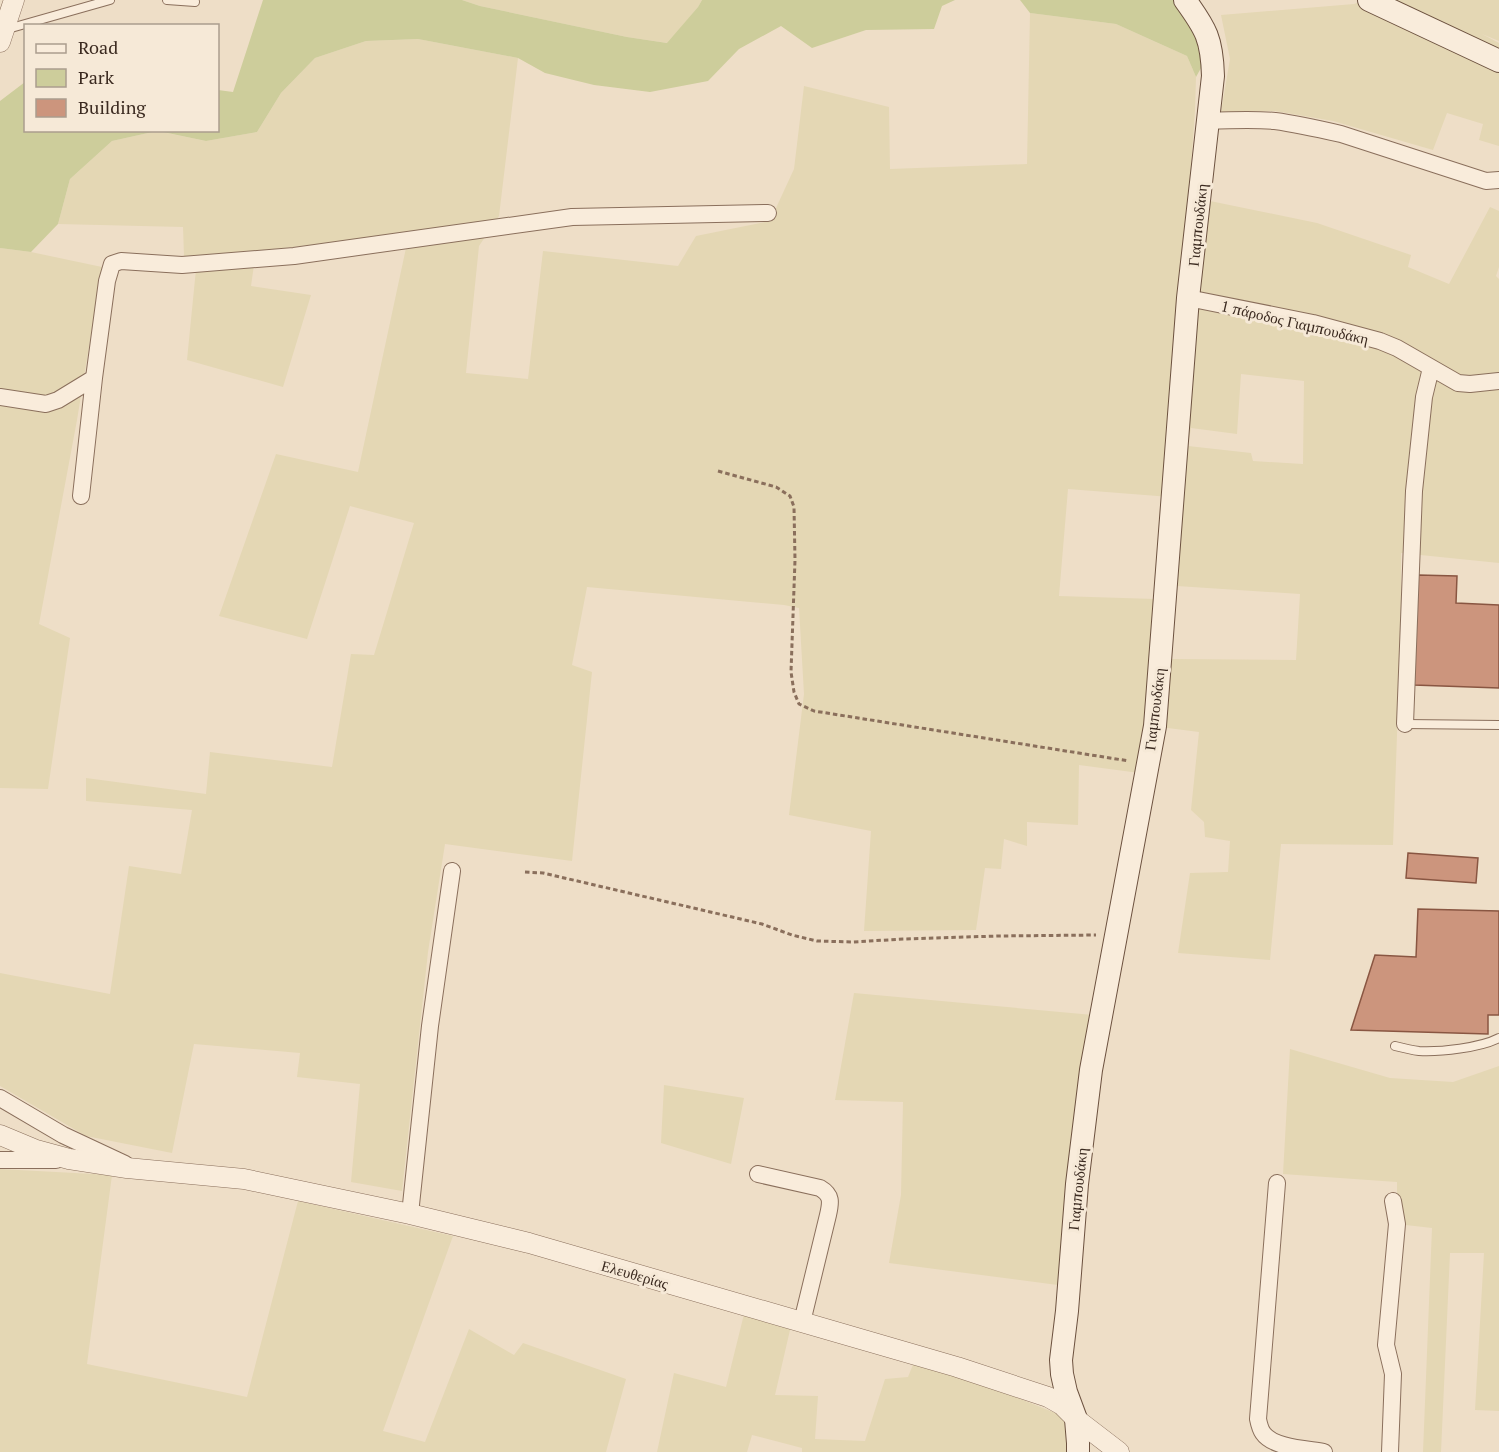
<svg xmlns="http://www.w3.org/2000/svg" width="1499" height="1452" viewBox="0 0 1499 1452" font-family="'PT Serif',serif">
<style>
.farmland{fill:#e4d7b4;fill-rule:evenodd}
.green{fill:#cdcd9b}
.building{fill:#cc957d;stroke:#895642;stroke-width:1.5}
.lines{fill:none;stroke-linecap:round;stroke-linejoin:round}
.service-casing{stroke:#8a6f5c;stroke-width:10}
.minor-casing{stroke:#8a6f5c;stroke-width:18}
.tertiary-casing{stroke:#8a6f5c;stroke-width:21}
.secondary-casing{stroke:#6c513f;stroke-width:24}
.path{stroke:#8a6f5c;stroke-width:3;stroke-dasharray:4.5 3;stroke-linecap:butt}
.service{stroke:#f9ecdb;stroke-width:8}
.minor{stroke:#f9ecdb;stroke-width:16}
.tertiary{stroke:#f9ecdb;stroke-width:20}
.secondary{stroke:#f9ecdb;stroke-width:22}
.labels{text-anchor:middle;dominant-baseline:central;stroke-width:6;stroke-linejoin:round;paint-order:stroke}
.street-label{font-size:15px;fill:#3b2a20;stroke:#f6e9d7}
</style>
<rect width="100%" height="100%" fill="#eedec7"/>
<path class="farmland" d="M462,0H702L698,7L668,43L627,37L480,6Z
M1366,0H1499V41L1482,34L1499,43V146L1479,140L1483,124L1447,113L1433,150L1333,121L1275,111L1221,112L1230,59L1221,15L1354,4Z
M1030,13L1116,24L1187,56L1196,77L1195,111L1189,193L1210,201L1317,223L1411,255L1408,267L1449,284L1490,207L1499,211V267L1496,276L1499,279V563L1401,553V626L1393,845L1281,844L1270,960L1178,953L1190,873L1228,872L1230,841L1205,837L1204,822L1191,810L1199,732L1160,727L1147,774L1079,765L1078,825L1027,822V846L1004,839L1001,869L985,868L976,930L864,931L871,831L789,815L804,694L799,608L784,605L587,587L572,665L592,672L572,861L445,844L428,952L402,1191L351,1182L360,1084L297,1077L300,1053L194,1044L172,1153L86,1136L0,1086V973L110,994L129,866L181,874L192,810L86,801V778L206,794L210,752L332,767L351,654L374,655L414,523L350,506L307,639L219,616L276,454L358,472L409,234L256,251L251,286L311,295L283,387L187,360L197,259L184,256L183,227L58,224L70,179L112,141L157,131L206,141L257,132L281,93L315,58L366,41L418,39L518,58L499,216L479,246L466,373L528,379L543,251L678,266L696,236L770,221L794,169L804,86L889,107L890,169L1027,164ZM1241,374L1304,381L1303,464L1253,461L1251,453L1188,446L1191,428L1237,434ZM1068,489L1183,498L1177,586L1300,594L1296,660L1173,659L1152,657L1155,599L1059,596Z
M0,248L31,252L102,267L77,420L39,624L70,638L48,789L0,788Z
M854,993L1104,1016L1073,1287L889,1263L901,1195L903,1102L835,1100Z
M1290,1049L1390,1078L1453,1082L1499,1066V1411L1475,1410L1484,1253H1450L1441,1452H1423L1432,1228L1397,1224V1182L1283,1174Z
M664,1085L744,1098L731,1164L661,1143Z
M0,1169L112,1175L87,1364L247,1397L298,1201L453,1236L383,1431L425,1442L469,1329L514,1355L523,1343L626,1379L606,1452H0Z
M747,1302L793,1317L775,1395L818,1396L815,1439L865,1441L885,1379L908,1377L914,1362L1013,1396L1073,1420V1452H802V1448L752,1435L747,1452H657L674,1373L726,1387Z"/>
<path class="green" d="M263,0H462L480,6L627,37L667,43L698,7L702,0H955L942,6L934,29L866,30L812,48L781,26L739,49L708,81L650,92L594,85L545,73L518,58L418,39L366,41L315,58L281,93L257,132L206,141L158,131L218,130V90L233,92Z
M1020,0H1174L1189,22L1206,59L1196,77L1187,56L1116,24L1030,13Z
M25,82L26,130L157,131L112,141L70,179L58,224L31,252L0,248V101Z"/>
<path class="building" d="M1418,575L1457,576L1456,603L1499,605V688L1414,685Z
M1408,853L1478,858L1476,883L1406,878Z
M1418,909L1499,911V1015H1488V1034L1351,1030L1375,955L1416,957Z"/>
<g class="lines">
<g class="service-casing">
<path id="service" d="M167,0L195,2
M4,30L110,0
M1405,724L1499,725
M1395,1046C1403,1048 1411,1050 1419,1051C1440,1052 1480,1048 1499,1038"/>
</g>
<g class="minor-casing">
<path id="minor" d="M1208,121C1230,120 1253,119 1275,121C1297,124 1319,129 1341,134L1486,181L1499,180
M1188,298L1313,323L1380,341L1397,348L1458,383L1470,384L1499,381
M0,397L46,404L58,400L94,378
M81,496L94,378L107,281L112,264L121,261L182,265L294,256L572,217L768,213
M1405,724L1414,491L1424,397L1431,368
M0,1098L63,1135L125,1164
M0,1160H56
M758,1174L820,1188C832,1195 831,1202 828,1215L802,1322
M1277,1183L1258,1419C1259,1424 1260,1429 1263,1433C1273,1448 1308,1449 1324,1452
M410,1214L430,1026L452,871
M1390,1452L1393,1374L1386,1345L1397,1224L1393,1201"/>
</g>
<g class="tertiary-casing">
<path id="tertiary" d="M0,42L14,0
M0,1135L36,1150L69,1159L127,1168L244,1179L410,1214L529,1243L957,1367L1048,1397L1062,1405L1076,1419L1119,1452"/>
</g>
<g class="secondary-casing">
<path id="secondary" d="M1369,0L1499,61
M1078,1452V1443L1076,1419L1066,1392L1062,1374L1061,1360L1067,1311L1077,1184L1091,1070L1155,726L1188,298L1213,76C1212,39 1206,29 1185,0"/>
</g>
<path class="path" d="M718,471L776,487L790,496L794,507L795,560L791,672L794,692L799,704L814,711L1129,761
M525,872L543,873L762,924L792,935L817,941L853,942L903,939L998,936L1096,935"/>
<use href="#service" class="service"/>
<use href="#minor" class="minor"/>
<use href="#tertiary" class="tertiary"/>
<use href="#secondary" class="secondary"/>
</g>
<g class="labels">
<g class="street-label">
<text transform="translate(1197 225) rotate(-84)">Γιαμπουδάκη</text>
<text transform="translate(1295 322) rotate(13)">1 πάροδος Γιαμπουδάκη</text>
<text transform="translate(1154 709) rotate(-83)">Γιαμπουδάκη</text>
<text transform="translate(1077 1189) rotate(-84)">Γιαμπουδάκη</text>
<text transform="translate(635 1274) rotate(16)">Ελευθερίας</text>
</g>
</g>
<rect x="24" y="24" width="195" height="108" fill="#f6e9d7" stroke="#ab9d8e" stroke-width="1.5"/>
<rect x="36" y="44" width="30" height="9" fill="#f9ecdb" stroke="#ab9d8e" stroke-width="1.5"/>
<text x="78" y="54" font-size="18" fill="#3b2a20">Road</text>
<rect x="36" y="69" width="30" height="18" fill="#cdcd9b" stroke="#ab9d8e" stroke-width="1.5"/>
<text x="78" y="84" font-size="18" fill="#3b2a20">Park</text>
<rect x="36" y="99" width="30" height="18" fill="#cc957d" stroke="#ab9d8e" stroke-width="1.5"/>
<text x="78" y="114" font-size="18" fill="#3b2a20">Building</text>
</svg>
